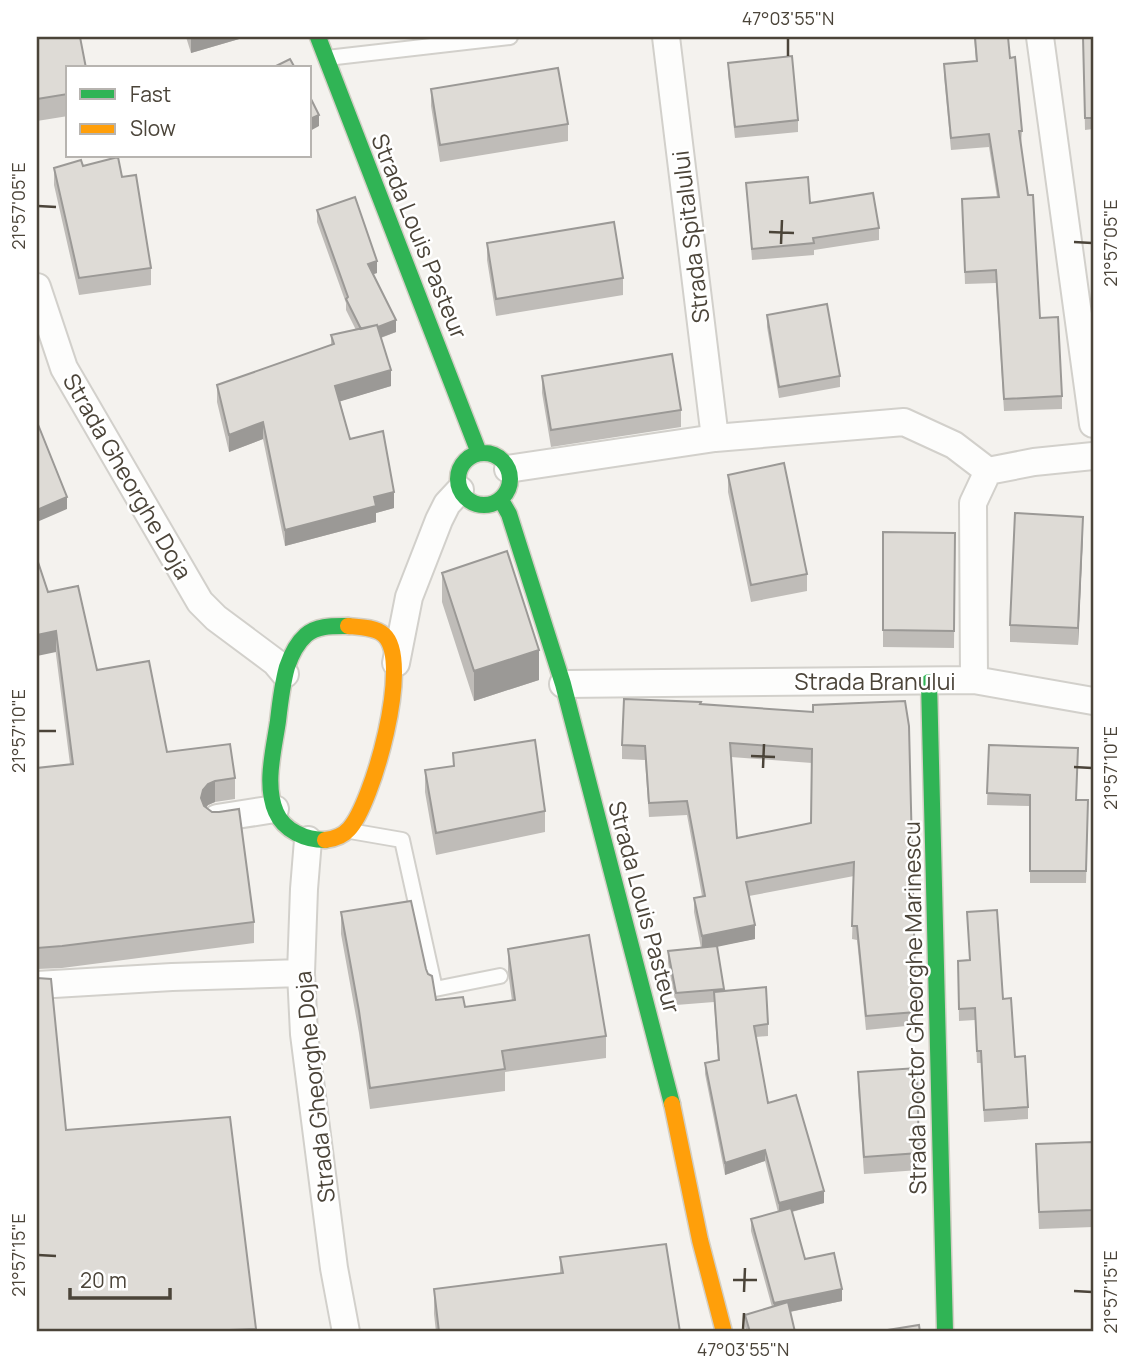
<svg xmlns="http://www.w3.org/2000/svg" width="1130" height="1369" viewBox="0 0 1130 1369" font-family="Manrope,sans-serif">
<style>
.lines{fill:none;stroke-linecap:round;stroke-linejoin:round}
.lane-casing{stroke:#d2d0cb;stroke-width:18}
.street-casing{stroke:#d2d0cb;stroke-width:30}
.fast-casing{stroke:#d3cfc5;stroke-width:19}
.slow-casing{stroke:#d3cfc5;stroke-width:19}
.lane{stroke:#fdfdfc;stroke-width:14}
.street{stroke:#fdfdfc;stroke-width:26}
.fast{stroke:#30b455;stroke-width:16}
.slow{stroke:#ff9f0a;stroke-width:16}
.wall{fill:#bfbcb8;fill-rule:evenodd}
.shaded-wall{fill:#9b9996}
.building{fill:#dedbd6;stroke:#9b9996;stroke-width:2;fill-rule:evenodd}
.ticks{fill:none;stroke:#4b4439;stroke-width:2.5}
.labels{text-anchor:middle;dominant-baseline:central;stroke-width:5;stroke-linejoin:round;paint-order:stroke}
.street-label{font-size:23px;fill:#4b4439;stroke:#fff}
.neatline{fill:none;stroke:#4b4439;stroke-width:2.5}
.ticks-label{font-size:18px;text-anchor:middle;fill:#4b4439}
</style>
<rect width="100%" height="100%" fill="#f4f2ee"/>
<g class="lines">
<g class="lane-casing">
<path id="lane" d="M327,58L510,37
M350,831L402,840L435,989L500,976"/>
</g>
<g class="street-casing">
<path id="street" d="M666,37L715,438
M1040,37L1093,424
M37,287L64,368L200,602L216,618L275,662L285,674
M508,469L715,438L904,422L954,445L988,471
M396,663L409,597L439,520L447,504L460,490
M974,680L973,503L988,471L1034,462L1093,456
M563,684L974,680L1093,701
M217,818L275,809
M308,840L304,889L301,973L304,1034L334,1268L346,1332
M37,985L172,977L301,973"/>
</g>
<g class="fast-casing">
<path id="fast" d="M318,37L479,453
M458 479a26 26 0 1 1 52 0a26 26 0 1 1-52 0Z
M501,500L509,514L563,684L672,1104
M929,682L945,1332
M325,840C306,840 284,831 276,812C264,785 274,749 278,721C280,703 282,685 287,667C291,655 297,643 306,635C317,625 334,626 348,626"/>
</g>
<g class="slow-casing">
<path id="slow" d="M325,840C334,839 343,836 349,829C372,805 413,661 384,635C375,627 359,627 348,626
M672,1104L700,1240L724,1332"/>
</g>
<use href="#lane" class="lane"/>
<use href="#street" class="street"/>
<use href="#fast" class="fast"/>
<use href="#slow" class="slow"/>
</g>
<path class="wall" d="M37,37L68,68V116L37,121Z
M186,37H246L191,53Z
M974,37H1008L1010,58L1022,131L1021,144L1040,318L1062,396V409L1004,411L996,283L965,284L962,199L997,197L989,147L951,150L944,76V64L976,61Z
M1083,37H1093V129L1085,130Z
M728,63L798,120V132L735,138L728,74Z
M431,89L568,124V141L440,162L431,106Z
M54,168L122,177L151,268V285L79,295L54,185Z
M746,183L810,203L879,228V240L814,250V255L752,260Z
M317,210L377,273L373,274L396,332L381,338L391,386L340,401L350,439L394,508L376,513V522L285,546L263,439L229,452L217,402V385L331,345V335L356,330L346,310V303L317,222Z
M487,243L623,278V295L496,316L487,260Z
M767,315L840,376V387L779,398L767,327Z
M542,376L681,410V427L551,447L542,393Z
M728,475L807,574V591L751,602L728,492Z
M883,532L955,533L954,648L883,647Z
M1083,534L1078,645L1010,642V625Z
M442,573L539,680L474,701L442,602Z
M48,592L97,670L167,752L235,778V799L215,802L208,805L206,807L254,922V943L62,968L37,969V768L70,764Z
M700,704L909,726L916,1025L866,1030L857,940L852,939L854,876L749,896L755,939L717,946L724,991L768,1024V1036L756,1037L768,1103L824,1203L792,1212L805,1259L842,1301L790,1312L795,1332H747L745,1327V1315L772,1307L751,1231V1219L778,1212L765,1161L725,1175L705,1074V1063L718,1060L714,1002L676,1005L668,963V951L701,948L694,912V898L702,896L687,815L649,817L645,760L622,759V745ZM731,757L812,763L811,823L737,838Z
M989,745L1077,800L1088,812L1086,883H1030V806L987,805Z
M453,753L545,811V832L436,855L425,792V770L453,766Z
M341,912L426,969L436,1000L465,1007L512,1001L508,971V949L606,1036V1058L505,1072V1091L370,1109L359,1033L341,934Z
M967,912L1003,999L1015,1057L1028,1107V1119L984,1122L981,1063H977L975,1020L959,1021L958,961L970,960Z
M917,1068L919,1170L864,1174L858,1089V1072Z
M66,1130L256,1329V1332H37Z
M1093,1142V1227L1039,1229L1036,1161Z
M560,1257L680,1332H436L434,1314V1289L560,1274Z"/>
<path class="shaded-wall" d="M191,37H246L191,53Z
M319,115V126L310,131V119Z
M377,261V273L368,276V264Z
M396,320V332L363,344V332Z
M391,370V386L335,403V386Z
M263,422V439L229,452V435Z
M394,492V508L376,513V522L285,546V530L374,497Z
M67,497V509L37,522V510Z
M1083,517V534L1078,645V628Z
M56,631V652L37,656V635Z
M539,650V680L474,701V671Z
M215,781V802L208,805L203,812L201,798L203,790L208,784Z
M755,925V939L702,950V936Z
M765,1150V1161L725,1175V1163Z
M824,1191V1203L779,1215V1203Z
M842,1289V1301L774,1315V1303Z"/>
<path class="building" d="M37,37H80L86,68H68V94L37,99Z
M975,37H1008L1010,58L1015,57L1022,131H1019L1028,195H1033L1040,318L1058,317L1062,396L1004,399L996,270L965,272L962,199L999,197L989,134L951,138L944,64L977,61Z
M1083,37H1093V118H1085Z
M792,56L798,120L735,127L728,63Z
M290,59L295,68H272Z
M558,68L568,124L440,145L431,89Z
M310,97L319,115L310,119Z
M118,157L122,177L136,175L151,268L79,278L54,168L81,160L83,166Z
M808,177L810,203L873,193L879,228L813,238L814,243L752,249L746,183Z
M355,197L377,261L368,264L396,320L378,327L377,325L361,329L346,299L348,297L317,210Z
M614,222L623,278L496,299L487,243Z
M827,304L840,376L779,387L767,315Z
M377,325L391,370L335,386L350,439L383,431L394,492L374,497L376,506L285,530L263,422L229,435L217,385L334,344L331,335Z
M672,354L681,410L551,430L542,376Z
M37,422L67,497L37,510Z
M784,463L807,574L751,585L728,475Z
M1015,513L1083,517L1078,628L1010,625Z
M883,532L955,533L954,631L883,630Z
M507,551L539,650L474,671L442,573Z
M37,559L48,592L78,586L97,670L149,661L167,752L230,744L235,778L215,781L208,784L203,790L201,798L204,806L212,812H219L239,809L254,922L62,946L37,948V768L73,764L56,631L37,635Z
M624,699L701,702L700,704L813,712V705L905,701L909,726L916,1012L866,1016L857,926H852L854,862L746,882L755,925L702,936L694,898L705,896L687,801L649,803L645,746L622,745ZM730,743L812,749L811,823L737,838Z
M535,740L545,811L436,833L425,770L454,766L453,753Z
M989,745L1078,748L1076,800H1088L1086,871H1030V795L987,793Z
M411,901L426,969L428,974L432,976L436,1000L463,997L465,1007L515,1000L508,949L589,935L606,1036L502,1051L505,1069L370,1088L359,1011L341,912Z
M997,910L1003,999L1011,998L1015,1057L1025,1056L1028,1107L984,1110L981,1051H977L975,1008L959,1009L958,961L970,960L967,912Z
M717,946L724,989L676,993L668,951Z
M37,978L51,979L66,1130L230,1117L256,1329L175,1332H37Z
M766,987L768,1024L754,1026L768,1103L796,1095L824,1191L779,1203L765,1150L725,1163L705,1063L719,1060L714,992Z
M917,1068L919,1153L864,1157L858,1072Z
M1093,1142V1210L1039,1212L1036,1144Z
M791,1208L805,1259L834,1253L842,1289L774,1303L751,1219Z
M666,1244L680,1332H439L434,1289L563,1273L560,1257Z
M788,1302L795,1332H750L745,1315Z
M919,1325L920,1332H875Z"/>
<path class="ticks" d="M788,56V38M38,206L56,207M769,232L794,233M1074,242L1092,243M781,244L782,220M38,731H56M751,756L775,757M1074,767L1092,768M763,768L764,744M38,1255L56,1256M733,1280H757M1074,1291L1092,1292M744,1292L745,1268M743,1330L744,1313"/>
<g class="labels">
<g class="street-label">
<text transform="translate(420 236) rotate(68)">Strada Louis Pasteur</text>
<text transform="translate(690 237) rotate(-97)">Strada Spitalului</text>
<text transform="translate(128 476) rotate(60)">Strada Gheorghe Doja</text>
<text x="875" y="681">Strada Branului</text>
<text transform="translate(645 907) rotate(75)">Strada Louis Pasteur</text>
<text transform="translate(914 1008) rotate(-91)">Strada Doctor Gheorghe Marinescu</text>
<text transform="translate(314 1087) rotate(-96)">Strada Gheorghe Doja</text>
</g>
</g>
<rect width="1130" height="1369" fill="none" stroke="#ffffff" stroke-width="77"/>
<rect x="66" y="66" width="245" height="91" fill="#ffffff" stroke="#b7b4b0" stroke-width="2"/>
<rect x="80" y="89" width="35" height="10" fill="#30b455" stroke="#b7b4b0" stroke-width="2"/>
<text x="130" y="102" font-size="21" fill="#4b4439">Fast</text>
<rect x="80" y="124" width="35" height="10" fill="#ff9f0a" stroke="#b7b4b0" stroke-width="2"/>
<text x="130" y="136" font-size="21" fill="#4b4439">Slow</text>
<path d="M70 1288v10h100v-10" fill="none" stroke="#4b4439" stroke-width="3.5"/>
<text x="80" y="1288" font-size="21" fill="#4b4439" stroke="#ffffff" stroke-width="5" paint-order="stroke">20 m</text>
<rect x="38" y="38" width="1054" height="1292" class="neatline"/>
<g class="ticks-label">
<text x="788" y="25">47°03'55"N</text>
<text transform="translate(19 206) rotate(-90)" y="6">21°57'05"E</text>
<text transform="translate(1111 243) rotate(-90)" y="6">21°57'05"E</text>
<text transform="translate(19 731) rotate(-90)" y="6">21°57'10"E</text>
<text transform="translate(1111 768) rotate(-90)" y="6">21°57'10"E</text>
<text transform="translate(19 1255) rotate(-90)" y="6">21°57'15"E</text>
<text transform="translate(1111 1292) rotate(-90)" y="6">21°57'15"E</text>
<text x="743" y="1356">47°03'55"N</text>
</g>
</svg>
